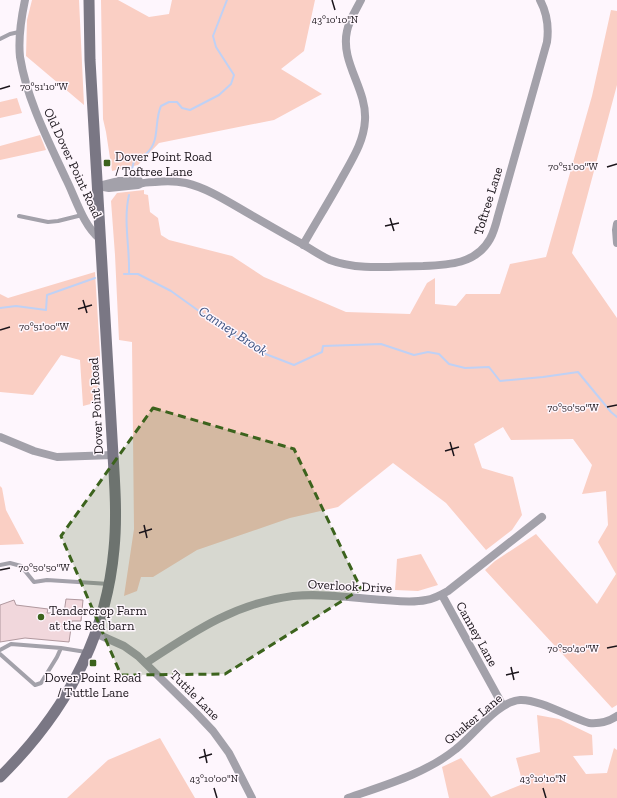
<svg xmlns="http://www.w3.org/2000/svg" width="617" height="798" viewBox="0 0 617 798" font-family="'Zilla Slab',serif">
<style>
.green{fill:#facfc4}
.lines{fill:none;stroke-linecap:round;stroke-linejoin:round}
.stream{stroke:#bfd1f5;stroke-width:2}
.building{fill:#f1d7dc;stroke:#b0989e}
.service{stroke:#a3a1aa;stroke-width:4}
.minor{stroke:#a3a1aa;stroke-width:8}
.secondary{stroke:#7a7784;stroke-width:11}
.marked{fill:#3c631d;fill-opacity:0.2;stroke:#3c631d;stroke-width:3;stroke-dasharray:8 5;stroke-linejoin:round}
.ticks{fill:none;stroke:#1b151b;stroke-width:1.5}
.poi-dot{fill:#3c631d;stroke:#fef6fd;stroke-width:1.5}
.labels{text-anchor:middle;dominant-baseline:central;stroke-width:3;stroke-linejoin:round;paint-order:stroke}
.poi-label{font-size:13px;fill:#1b151b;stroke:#fef6fd;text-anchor:start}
.street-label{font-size:13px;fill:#1b151b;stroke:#fef6fd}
.water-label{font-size:14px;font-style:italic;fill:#3b5281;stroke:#fef6fd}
.ticks-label{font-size:10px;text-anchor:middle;fill:#1b151b;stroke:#fef6fd;stroke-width:3;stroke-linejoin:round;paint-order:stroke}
</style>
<rect width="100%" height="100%" fill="#fef6fd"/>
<path class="green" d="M32,0H79L84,105L26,56L27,20Z
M101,0H118L149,17L169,14L172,0H315L304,51L281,69L322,94L274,120L159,143L138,165L112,171L106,132L103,119Z
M611,10L617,11V85L572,253L617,318V705L612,708L485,570L495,561L536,534L597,604L616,574L598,542L608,525L606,491L582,494L592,465L573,439L511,440L503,427L474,444L482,468L513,477L522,515L512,530L486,550L446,503L393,463L338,507L290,518L197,550L153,577H141L137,591L124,596L134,529L132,342L119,340L115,255L111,201L117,193L144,190V194L148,195L150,212L158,218L161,235L169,240L232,256L264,277L346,312L410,314L427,283L435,278V304L456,306L466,294H500L510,264L546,257L592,96Z
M17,98L22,113L0,118V102Z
M40,135L46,150L0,160V146Z
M95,272L100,353L98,402L83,406L80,360L61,355L33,395L0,392V294L8,298Z
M0,486L2,488L6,510L24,544L0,545Z
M421,554L438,585L418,591L395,590L397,559Z
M537,715L559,719L592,735L593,755L573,756L586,774L607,773L614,748L617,750V798H449L442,767L461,758L491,797L523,784L516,758L540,752Z
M160,738L195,798H67L108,760Z"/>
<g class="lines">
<path class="stream" d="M132,169L134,161C139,158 144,156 148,152C160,140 154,121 161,106L169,102H177L182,108L190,110L219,95L231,84L234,75L216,47L213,36L227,0
M124,274H138L171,291L217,324L263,353L294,365L322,352L323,346L381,344L414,355L428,352L439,354L449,364L465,368L489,367L500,381L543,377L578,372L611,412L617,417
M129,274C130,248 123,221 129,195
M0,308L16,306L46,310L47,295L95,278"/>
</g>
<path class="building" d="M66,599L83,600L81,621H72L69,642L25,638L0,642V605L14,600L16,605L48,609L47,613H64Z"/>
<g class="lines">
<path class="service" d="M0,39L10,34L19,32
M19,216L48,222L58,221L82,215
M0,565L10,563L21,566L34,582L47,580L109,584
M0,650L11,644L61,648
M0,654L35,685L41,683L57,657L61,648L86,652"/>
<path class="minor" d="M25,0C21,19 18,38 20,57C27,100 48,140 66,179C76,199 83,225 100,239
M98,186L109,188L138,185C143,182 149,182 155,182C165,181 176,181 186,183C207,188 227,201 246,212C265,223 284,234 304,245C312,250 321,256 330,260C359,271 393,266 423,266C449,265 476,264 490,239C494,232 496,224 498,216L547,42C549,27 547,13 540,0
M99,186L119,181H139
M617,224L616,230L617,243
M303,245C316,222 330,200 343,176C353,158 364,141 365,120C367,89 340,62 347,31C349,20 356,10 361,0
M0,437L34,451L57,457L113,455
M442,595L503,706
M95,633L124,646L138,656L196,713L213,731L229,753L252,798
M146,663C193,632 235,603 293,596C323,593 354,598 384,600C398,601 412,603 426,600C434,599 441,595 448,591L542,517
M348,798C385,785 425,774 456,749C473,736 498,701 520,700C539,699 569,717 589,723C600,724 608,722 617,716"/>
<path class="secondary" d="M0,777C64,714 106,640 114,549C117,518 115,487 113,455L90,60L89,0"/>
</g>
<path class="marked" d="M153,408L294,449L361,589L225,674L121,675L61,536Z"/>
<path class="ticks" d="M332,0L335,10M0,89L10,86M607,167L617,164M390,218L394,231M385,226L399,223M83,300L87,313M78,309L92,305M0,330L10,327M607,407L617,405M450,442L454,456M445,451L459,447M144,525L147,538M139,533L152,529M0,570L10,568M607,648L617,646M511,667L514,680M506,675L519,672M204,749L207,763M199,758L212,754M214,788L217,798M543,788L546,798"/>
<g class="poi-dot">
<rect x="103" y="159" width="8" height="8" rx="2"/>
<circle cx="41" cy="617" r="4"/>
<rect x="89" y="659" width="8" height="8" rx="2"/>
</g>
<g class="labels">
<g class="poi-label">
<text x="115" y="156">Dover Point Road<tspan x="115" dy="15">/ Toftree Lane</tspan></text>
<text x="49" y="610">Tendercrop Farm<tspan x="49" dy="15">at the Red barn</tspan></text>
<text x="93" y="677" text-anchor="middle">Dover Point Road<tspan x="93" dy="15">/ Tuttle Lane</tspan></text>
</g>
<g class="street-label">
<text transform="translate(73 163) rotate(65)">Old Dover Point Road</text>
<text transform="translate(488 201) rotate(-73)">Toftree Lane</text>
<text transform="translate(96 406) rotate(-93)">Dover Point Road</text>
<text transform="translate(350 586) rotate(3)">Overlook Drive</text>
<text transform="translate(477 634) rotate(61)">Canney Lane</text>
<text transform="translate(195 695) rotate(45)">Tuttle Lane</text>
<text transform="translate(473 719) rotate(-40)">Quaker Lane</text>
</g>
<g class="water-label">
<text transform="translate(233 331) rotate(33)">Canney Brook</text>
</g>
</g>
<g class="ticks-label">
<text x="335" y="23">43°10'10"N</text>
<text x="44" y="90">70°51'10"W</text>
<text x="573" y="170">70°51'00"W</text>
<text x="44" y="330">70°51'00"W</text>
<text x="573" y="411">70°50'50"W</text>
<text x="44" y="571">70°50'50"W</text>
<text x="573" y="652">70°50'40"W</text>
<text x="214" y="782">43°10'00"N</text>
<text x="543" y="782">43°10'10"N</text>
</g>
</svg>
